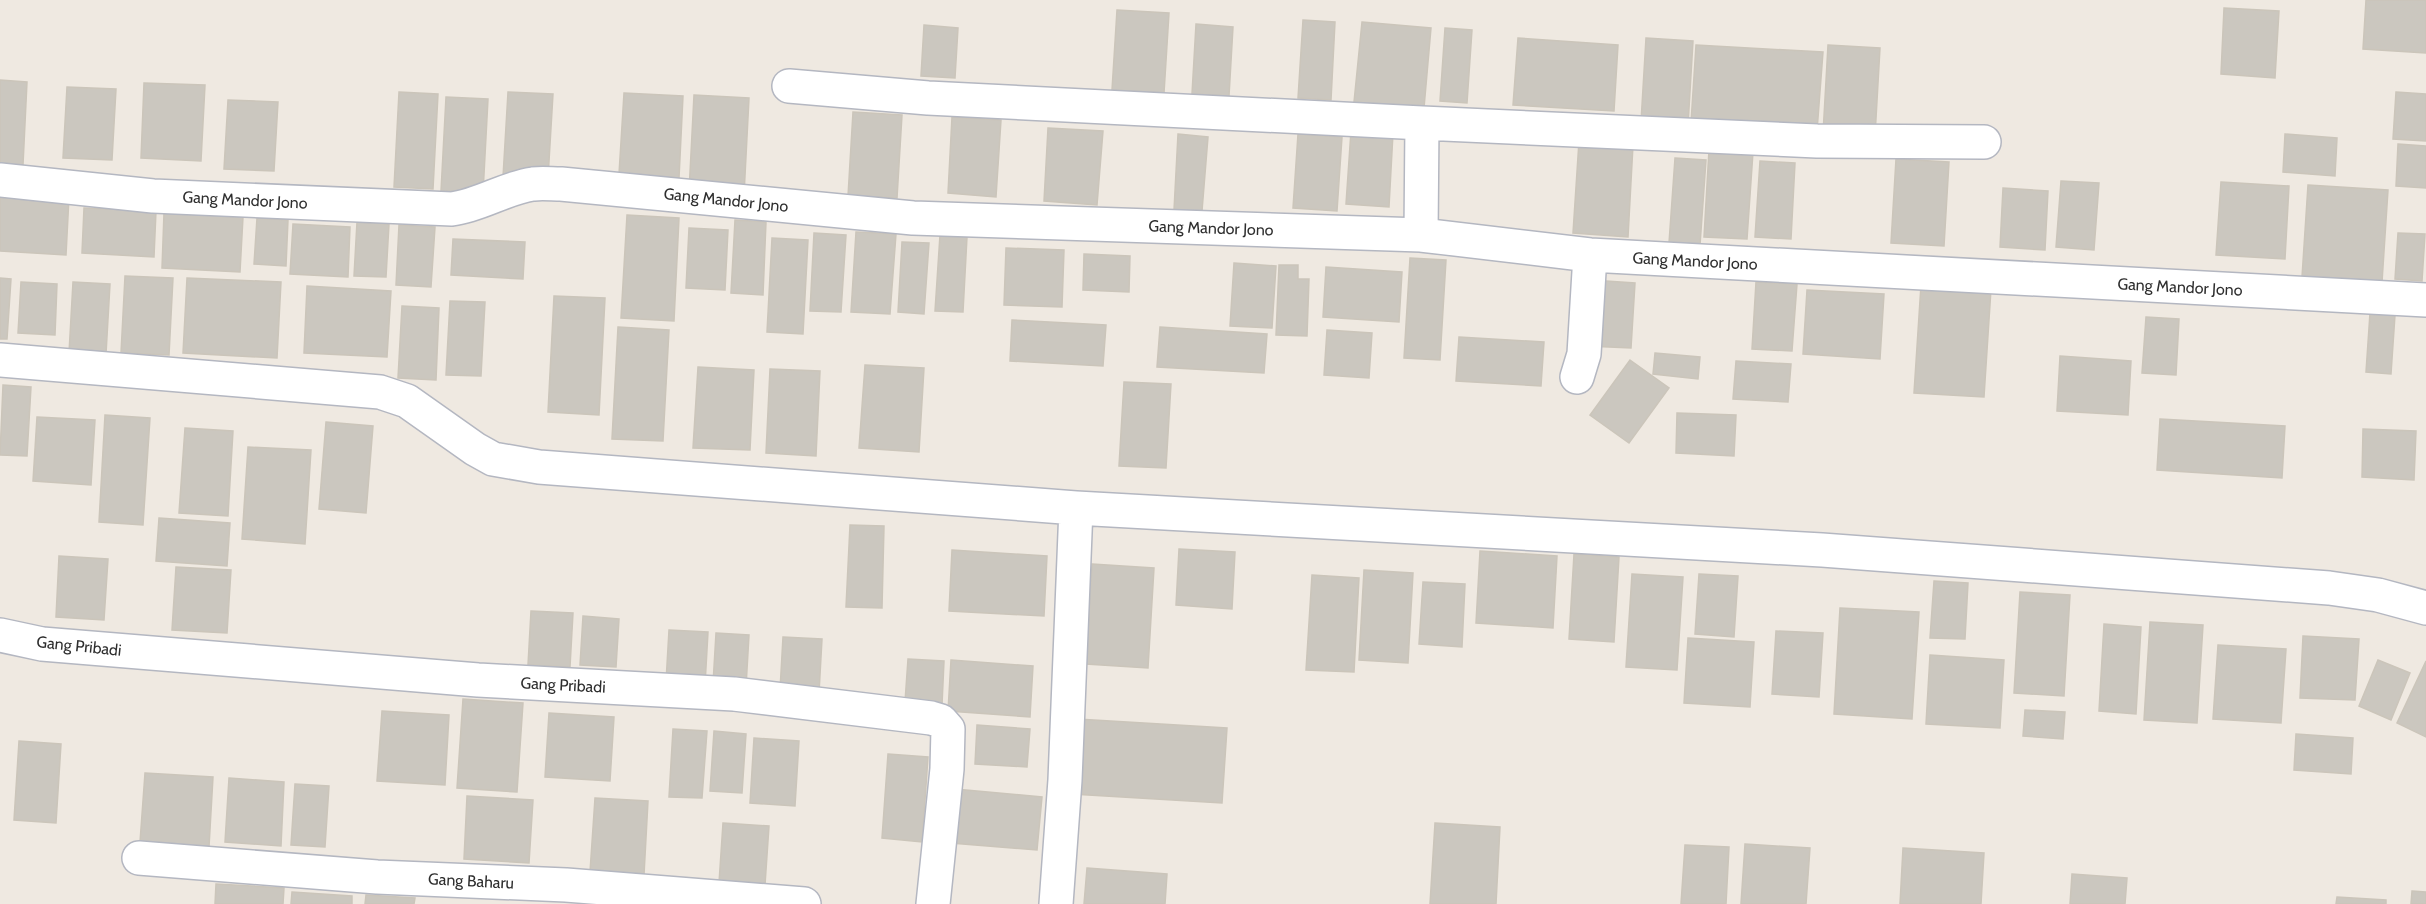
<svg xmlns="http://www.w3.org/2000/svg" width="2426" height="904" viewBox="0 0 2426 904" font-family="Cabin,sans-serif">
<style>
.building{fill:#cbc7bf;stroke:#cbc5ba;stroke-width:1.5}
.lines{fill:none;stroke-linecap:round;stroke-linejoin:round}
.minor-casing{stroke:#b4b7c1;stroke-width:36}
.minor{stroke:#fff;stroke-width:33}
.labels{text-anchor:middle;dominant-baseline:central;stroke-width:4.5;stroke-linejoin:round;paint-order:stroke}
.street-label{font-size:16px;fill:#2e2e2e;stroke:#fff}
</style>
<rect width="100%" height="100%" fill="#efe9e1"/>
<path class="building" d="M2366,0H2426V53L2363,49Z
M2224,8L2279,11L2275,78L2221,74Z
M1117,10L1169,13L1164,93L1112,90Z
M1303,20L1335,22L1331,100L1298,98Z
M1362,22L1431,28L1424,108L1354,102Z
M1196,24L1233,27L1229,96L1192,94Z
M924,25L958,28L955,78L921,76Z
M1445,28L1472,30L1467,103L1440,101Z
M1518,38L1618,45L1614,111L1513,105Z
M1646,38L1693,41L1688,125L1641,122Z
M1696,45L1823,52L1817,131L1691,123Z
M1828,45L1880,48L1875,136L1823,134Z
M0,80L27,82L23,165L0,164Z
M144,83L205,85L201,161L141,158Z
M67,87L116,89L112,160L63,158Z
M399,92L438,94L433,189L394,187Z
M508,92L553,94L548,178L503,177Z
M2396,92L2426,94V141L2393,139Z
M624,93L683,96L679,178L619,174Z
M694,95L749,98L744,195L689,192Z
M446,97L488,99L483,193L441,191Z
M228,100L278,102L274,171L224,169Z
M853,112L902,115L897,198L848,196Z
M952,117L1001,120L996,197L948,193Z
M1048,128L1103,131L1097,205L1044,201Z
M1351,131L1393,133L1389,207L1346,204Z
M1178,134L1208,137L1202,211L1174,210Z
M1298,134L1342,137L1337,211L1293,208Z
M2285,134L2337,138L2335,176L2283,172Z
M1579,141L1633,145L1628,237L1573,233Z
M2398,144L2426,146V188L2396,186Z
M1709,150L1753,152L1747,239L1704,237Z
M1675,158L1706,160L1700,245L1669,243Z
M1896,159L1949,162L1944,246L1891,243Z
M1760,161L1795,163L1791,239L1755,237Z
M2061,181L2099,183L2094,250L2056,247Z
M2221,182L2289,186L2285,259L2216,255Z
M2308,185L2388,190L2382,282L2302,277Z
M2003,188L2048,191L2045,250L2000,247Z
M0,194L69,197L66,255L0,251Z
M84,208L156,211L154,257L82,253Z
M164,213L243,217L240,272L162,268Z
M627,215L679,218L674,321L621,318Z
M257,218L288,220L286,266L254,264Z
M735,220L766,222L763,295L731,293Z
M357,222L389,224L386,277L354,276Z
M293,224L350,227L348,277L290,274Z
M399,225L435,227L431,287L396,285Z
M689,228L728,230L725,290L686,288Z
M856,232L896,234L890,314L851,312Z
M814,233L846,235L841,312L810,311Z
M2398,233L2425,234L2422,281L2395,279Z
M940,235L967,237L963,312L935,311Z
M772,238L808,240L803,334L767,332Z
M453,239L525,242L523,279L451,275Z
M902,242L929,243L924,314L898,312Z
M1006,248L1064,250L1062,307L1004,305Z
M1084,254L1130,256L1129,292L1083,290Z
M1410,258L1446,260L1440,360L1404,358Z
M1234,263L1276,266L1272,328L1230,326Z
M1279,265H1298V279H1309L1307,336L1276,335Z
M1326,267L1402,272L1399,322L1323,317Z
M125,276L173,278L169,355L121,353Z
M0,278L11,279L7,339H0Z
M187,278L281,282L277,358L183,353Z
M1591,280L1635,283L1631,348L1587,346Z
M21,282L57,284L55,335L18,333Z
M73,282L110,284L106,354L69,353Z
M1756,282L1797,284L1792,351L1752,349Z
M1921,285L1991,289L1984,397L1914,393Z
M307,286L391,291L387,357L304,353Z
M1807,290L1884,294L1880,359L1803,354Z
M554,296L605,298L599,415L548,412Z
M450,301L485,302L481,376L446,375Z
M402,306L439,308L436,380L398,378Z
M2370,313L2395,315L2391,374L2366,372Z
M2146,317L2179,319L2176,375L2142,373Z
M1012,320L1106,325L1103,366L1010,361Z
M618,327L669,330L663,441L612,439Z
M1160,327L1267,334L1264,373L1157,367Z
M1327,330L1372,333L1369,378L1324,375Z
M1459,337L1544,342L1541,386L1456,381Z
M1655,353L1700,357L1698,379L1653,374Z
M2060,356L2131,361L2128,415L2057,411Z
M1630,360L1669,388L1629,443L1590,415Z
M1736,361L1791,364L1788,402L1733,399Z
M865,365L924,368L919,452L859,448Z
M698,367L754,370L750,450L693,448Z
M770,369L820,371L816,456L766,453Z
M1124,382L1171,384L1166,468L1119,466Z
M3,385L31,387L27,456L0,455Z
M1677,413L1736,415L1734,456L1676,453Z
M105,415L150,418L143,525L99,522Z
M37,417L95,420L91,485L33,481Z
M2160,419L2285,426L2282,478L2157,470Z
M326,422L373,426L366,513L319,509Z
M185,428L233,431L228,516L179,513Z
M2363,429L2416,431L2414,480L2362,477Z
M248,447L311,450L305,544L242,539Z
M159,518L230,523L227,566L156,561Z
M850,525L884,526L882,608L846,607Z
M1179,549L1235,552L1232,609L1176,605Z
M952,550L1047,556L1044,616L949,611Z
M1480,551L1557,556L1553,628L1476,623Z
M1574,554L1619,557L1614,642L1569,639Z
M59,556L108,559L104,620L56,617Z
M1092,564L1154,568L1148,668L1086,664Z
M176,567L231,570L227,633L172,630Z
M1364,570L1413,573L1408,663L1359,660Z
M1632,574L1683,577L1677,670L1626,667Z
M1699,574L1738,576L1734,637L1695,634Z
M1312,575L1359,578L1354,672L1306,670Z
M1934,581L1968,583L1965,639L1930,638Z
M1423,582L1465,584L1462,647L1419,644Z
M2020,592L2070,595L2064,696L2014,693Z
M1840,608L1919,612L1912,719L1834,714Z
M531,611L573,613L570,667L528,665Z
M583,616L619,619L616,667L580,665Z
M2150,622L2203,625L2197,723L2144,720Z
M2104,624L2141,627L2136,714L2099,711Z
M669,630L708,632L705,685L666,682Z
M1776,631L1823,633L1819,697L1772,694Z
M716,633L749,635L746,687L713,684Z
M2303,636L2359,639L2355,700L2300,698Z
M783,637L822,639L819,693L780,690Z
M1688,638L1754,642L1750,707L1684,703Z
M2218,645L2286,649L2281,723L2213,719Z
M1930,655L2004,660L2000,728L1926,724Z
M908,659L944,661L942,705L905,702Z
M951,660L1033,666L1030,717L948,711Z
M2378,660L2410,673L2391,720L2359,706Z
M2426,661V737L2397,723Z
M463,699L523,703L517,792L457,788Z
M2025,710L2065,712L2063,739L2023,736Z
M382,711L449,715L445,785L377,781Z
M549,713L614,717L610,781L545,777Z
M1077,719L1227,728L1222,803L1072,794Z
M977,725L1030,729L1027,767L975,764Z
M673,729L707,731L702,798L669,797Z
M714,731L746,734L742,793L710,791Z
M2296,734L2353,738L2351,774L2294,770Z
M754,738L799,741L795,806L750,803Z
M19,741L61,744L56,823L14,820Z
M888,754L928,757L922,842L882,838Z
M145,773L213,777L209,847L140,842Z
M229,778L284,782L281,846L225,842Z
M295,784L329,786L325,847L291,845Z
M955,789L1042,797L1037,850L951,843Z
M467,796L533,800L529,863L464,859Z
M595,798L648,801L644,875L590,872Z
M723,823L769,826L765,885L719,883Z
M1435,823L1500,827L1496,904H1430Z
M1745,844L1810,848L1806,904H1741Z
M1685,845L1729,847L1726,904H1681Z
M1903,848L1984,853L1981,904H1900Z
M1087,868L1167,874L1165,904H1084Z
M2072,874L2127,878L2125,904H2070Z
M216,884L284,888L283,904H215Z
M2412,891L2426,892V904H2411Z
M292,892L352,896V904H291Z
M366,895L415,898L414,904H365Z
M2337,897L2386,900V904H2336Z"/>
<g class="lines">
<g class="minor-casing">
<path id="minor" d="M789,86L928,98L1422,123L1817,141L1984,142
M0,180L153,196L452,209C481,205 505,188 533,184C542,183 552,184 561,184L913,218L1421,235L1590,255L2426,300
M1421,235L1422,123
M0,360L380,392L407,401L475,449L493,459L539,467L1076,508L1822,550L2329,588L2378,595L2426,608
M1577,377L1584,354L1590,255
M0,635L42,644L478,680L734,694L931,718L941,721L948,729L947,769L933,904
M139,858L377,877L566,885L804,904
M1056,904L1065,780L1076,508"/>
</g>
<use href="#minor" class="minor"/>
</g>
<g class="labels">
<g class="street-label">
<text transform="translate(245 200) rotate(3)">Gang Mandor Jono</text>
<text transform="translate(726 200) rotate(6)">Gang Mandor Jono</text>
<text transform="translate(1211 228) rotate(2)">Gang Mandor Jono</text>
<text transform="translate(1695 261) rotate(3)">Gang Mandor Jono</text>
<text transform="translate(2180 287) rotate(3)">Gang Mandor Jono</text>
<text transform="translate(79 646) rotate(6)">Gang Pribadi</text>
<text transform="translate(563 685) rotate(3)">Gang Pribadi</text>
<text transform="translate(471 881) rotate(3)">Gang Baharu</text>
</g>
</g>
</svg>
